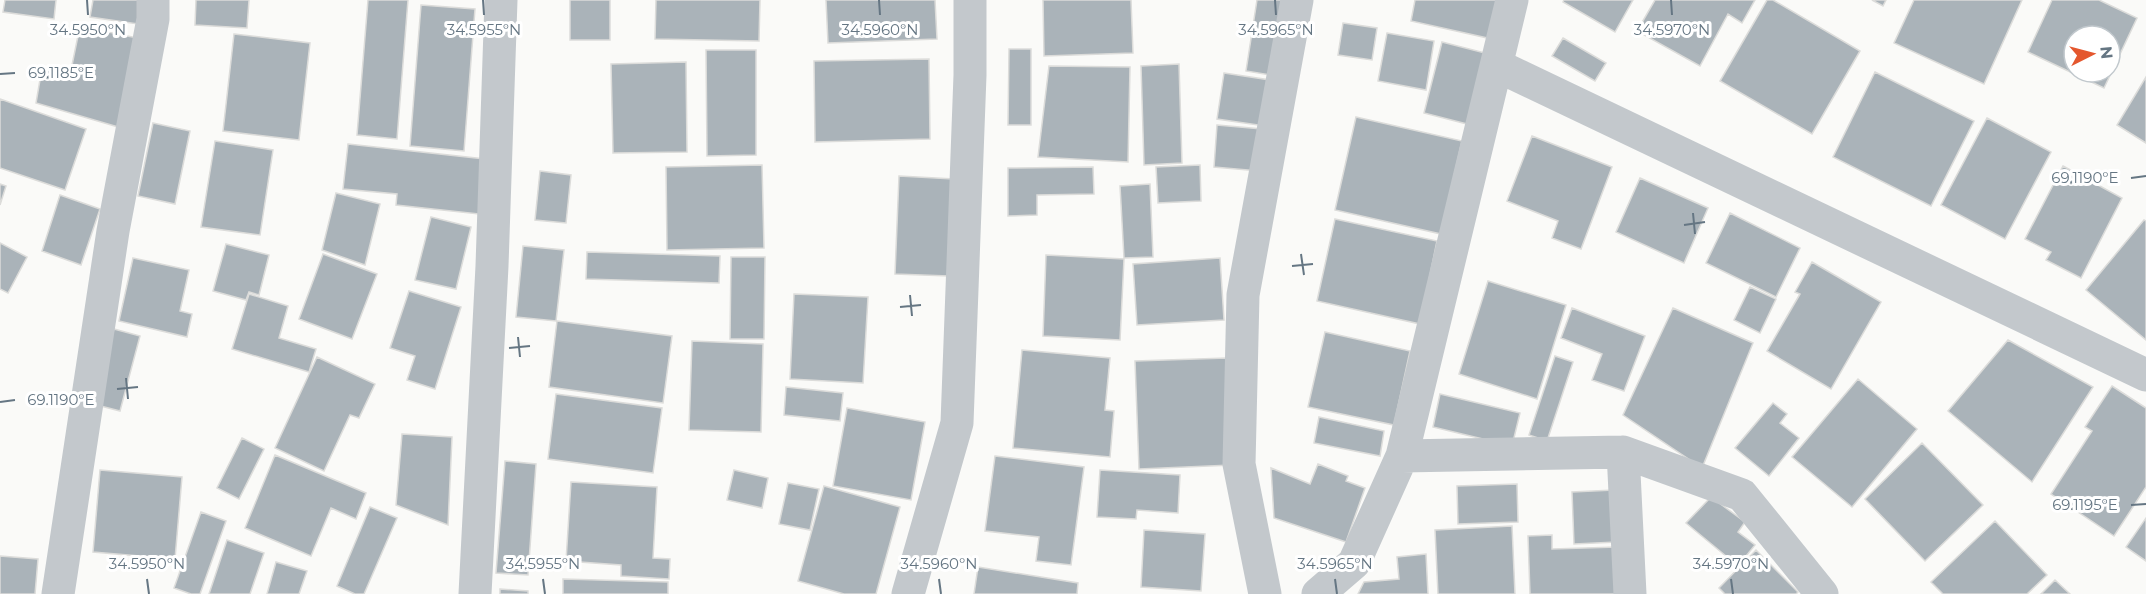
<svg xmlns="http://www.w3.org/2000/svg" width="2146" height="594" viewBox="0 0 2146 594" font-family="Montserrat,sans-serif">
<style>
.building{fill:#aab3b9;stroke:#dcdcda;stroke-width:1.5;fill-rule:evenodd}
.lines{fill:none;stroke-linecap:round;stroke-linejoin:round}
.street{stroke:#c3c8cc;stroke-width:33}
.ticks{fill:none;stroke:#657683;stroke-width:2}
.ticks-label{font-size:15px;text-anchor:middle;fill:#657683;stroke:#fff;stroke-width:6;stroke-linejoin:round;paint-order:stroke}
</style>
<rect width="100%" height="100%" fill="#fafaf8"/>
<path class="building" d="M5,0H56L54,19L3,12Z
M93,0H142L138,24L90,17Z
M196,0H249L247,28L195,25Z
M368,0H408L397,139L357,135Z
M570,0H610V40H570Z
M656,0H760L759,41L655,39Z
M826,0H935L937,39L828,43Z
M1043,0H1131L1133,53L1044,56Z
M1257,0H1290L1276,76L1246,71Z
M1415,0H1500L1492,39L1411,21Z
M1564,0H1633L1615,32L1563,2Z
M1655,0H1755L1742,23L1728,14L1700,66L1637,31Z
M1767,0H1773L1860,51L1812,134L1720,81Z
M1872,0H1886L1883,6Z
M1914,0H2022L1984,84L1894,43Z
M2052,0H2099L2137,18L2104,88L2028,52ZM2074,36H2110V72H2074Z
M421,5L475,9L464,151L410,146Z
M1343,23L1377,28L1372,60L1338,55Z
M80,26L142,39L125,129L36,103L42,68L70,75Z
M1387,33L1434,41L1426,90L1378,81Z
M234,34L310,43L299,140L223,131Z
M1563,38L1606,63L1595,81L1552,56Z
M1442,42L1485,53L1467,124L1424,113Z
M1009,49H1031V125H1008Z
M706,50H756V155L707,156Z
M929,59L930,139L815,142L814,61Z
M686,62L687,152L613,153L611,64Z
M1179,64L1182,163L1144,165L1141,66Z
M1049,66L1130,67L1128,162L1038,157Z
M1875,72L1974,121L1931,206L1833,157Z
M1224,73L1270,80L1265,126L1217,119Z
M2146,77V143L2117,125Z
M0,99L86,129L65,190L0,168Z
M1356,117L1462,141L1441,234L1335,210Z
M1987,118L2051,152L2005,239L1941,205Z
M153,123L190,131L175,204L138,196Z
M1217,125L1262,129L1259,171L1214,167Z
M1532,136L1612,167L1581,249L1552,238L1558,221L1507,201Z
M215,141L273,150L260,235L201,227Z
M348,144L485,159L479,214L396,205L397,194L343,189Z
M762,165L764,248L667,250L666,167Z
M1200,165L1201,201L1158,203L1156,167Z
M2063,166L2122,198L2081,278L2046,260L2051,252L2025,239Z
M1093,167L1094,194L1037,195V215L1008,216V168Z
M540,171L571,175L566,223L535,220Z
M899,176L954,179L949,276L895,274Z
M1640,178L1708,208L1684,263L1616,232Z
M0,184L6,186L0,205Z
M1150,184L1153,257L1124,258L1120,186Z
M336,193L380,204L365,265L322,250Z
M60,195L100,209L81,265L42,251Z
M1730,213L1800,248L1776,297L1706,263Z
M431,217L471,227L456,289L415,280Z
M1335,219L1437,241L1420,324L1317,301Z
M2144,220L2146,221V340L2086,290Z
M0,243L27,257L8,293L0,289Z
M226,244L269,255L259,295L249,292L246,300L213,291Z
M523,246L564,250L556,321L516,317Z
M587,252L720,256L719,283L586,279Z
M323,254L377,274L352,339L299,319Z
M1046,255L1124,259L1120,340L1043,336Z
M731,257H765L764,339H730Z
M133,258L189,270L180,311L192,314L187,337L119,321Z
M1220,258L1224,320L1137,325L1133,264Z
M1812,262L1881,302L1831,389L1767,351L1800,294L1795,292Z
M1488,281L1566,305L1537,399L1459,374Z
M1750,287L1776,299L1760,333L1734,320Z
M409,291L461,307L435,389L407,380L415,356L390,348Z
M249,294L288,306L279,338L316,349L309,372L232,349Z
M794,294L868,297L863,383L790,379Z
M1572,308L1645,336L1624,391L1592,380L1602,354L1561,338Z
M1673,308L1753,343L1702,468L1623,415Z
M557,321L672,336L663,403L549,387Z
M114,329L140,336L120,411L93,404Z
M1325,332L1410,351L1394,425L1308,407Z
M2008,340L2093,387L2032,482L1948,411Z
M692,341L763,344L761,432L689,430Z
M1022,350L1110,358L1105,410L1114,411L1110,457L1013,448Z
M1555,356L1573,362L1547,441L1529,435Z
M317,357L375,384L359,418L350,415L324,471L275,448Z
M1227,358L1232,465L1139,469L1135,361Z
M1858,379L1917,429L1852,507L1792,457Z
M2112,386L2146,408V487L2114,536L2051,494L2092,431L2085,427Z
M786,387L843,393L840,421L784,415Z
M556,394L662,408L653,473L548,459Z
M1440,394L1520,413L1512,446L1433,427Z
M1773,403L1787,414L1780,423L1799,438L1769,476L1735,448Z
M847,408L925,422L911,500L833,486Z
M1319,417L1384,431L1380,456L1314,443Z
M402,434L452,437L448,525L396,505Z
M242,438L264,449L239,499L217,488Z
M1922,443L1983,505L1925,561L1865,499Z
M275,455L366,493L356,519L331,508L311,556L245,528Z
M995,456L1084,467L1071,565L1036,561L1039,537L985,531Z
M505,461L536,464L528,575L496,573Z
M1318,464L1348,476L1346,481L1365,488L1346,542L1274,518L1271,468L1310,484Z
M100,470L182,477L175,559L93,552Z
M734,470L768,478L762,508L727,500Z
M1100,470L1180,475L1178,513L1137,510L1136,519L1097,517Z
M571,482L657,487L653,558L670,559L669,579L621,576V565L566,561Z
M788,483L819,489L810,530L779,524Z
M1517,484L1518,522L1458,524L1457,486Z
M824,486L900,507L876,594H844L798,581Z
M1614,490L1617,542L1574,544L1572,492Z
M1711,497L1745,522L1738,532L1755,545L1738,566L1686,523Z
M370,507L397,518L364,594H355L337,586Z
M201,512L226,521L200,594H191L174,588Z
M2146,518V561L2126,547Z
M1995,521L2047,575L2027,594H1943L1931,582Z
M1512,526L1515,594H1438L1435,530Z
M1144,530L1205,534L1201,591L1141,587Z
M1552,535V549L1617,547L1618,594H1530L1528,536Z
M227,540L264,553L250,594H209Z
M1756,550L1798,592L1796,594H1725L1719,588Z
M1426,554L1428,594H1358L1364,582L1399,579L1397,557Z
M0,556L38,559L35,594H0Z
M276,562L307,571L299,594H267Z
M978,567L1078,583L1077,594H974Z
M563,579L668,582V594H563Z
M2055,580L2070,594H2041Z
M500,589L528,591V594H500Z"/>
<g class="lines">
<path class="street" d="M1498,66L2146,375
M1623,452L1630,594
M1402,456L1623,452L1742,495L1822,594
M58,594L113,231L153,19V0
M475,594L492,266L501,0
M908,594L957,423L970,75V0
M1265,594L1239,464L1243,295L1297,0
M1318,594L1354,563L1402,456L1512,0"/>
</g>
<path class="ticks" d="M87,0L88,15M483,0L484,15M879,0L880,15M1275,0L1276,15M1671,0L1672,15M0,74L15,73M2131,178L2146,176M1693,213L1695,234M1684,225L1705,222M1301,254L1304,275M1292,266L1313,264M910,295L912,316M900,307L921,305M518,337L520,357M509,348L530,346M126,378L128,399M117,389L138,387M0,402L15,400M2131,505L2146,504M147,579L149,594M543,579L545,594M939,579L941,594M1335,579L1337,594M1731,579L1733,594"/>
<g class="ticks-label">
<text x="88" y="35">34.5950°N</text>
<text x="484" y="35">34.5955°N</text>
<text x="880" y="35">34.5960°N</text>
<text x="1276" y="35">34.5965°N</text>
<text x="1672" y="35">34.5970°N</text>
<text x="61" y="78">69.1185°E</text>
<text x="2085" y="183">69.1190°E</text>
<text x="61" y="405">69.1190°E</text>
<text x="2085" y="510">69.1195°E</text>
<text x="147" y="569">34.5950°N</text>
<text x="543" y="569">34.5955°N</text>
<text x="939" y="569">34.5960°N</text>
<text x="1335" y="569">34.5965°N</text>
<text x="1731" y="569">34.5970°N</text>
</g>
<g transform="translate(2092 54) rotate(84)"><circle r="28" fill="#ffffff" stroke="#c1c8cd" stroke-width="1.5"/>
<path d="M0-4.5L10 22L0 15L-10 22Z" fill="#e4572e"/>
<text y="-9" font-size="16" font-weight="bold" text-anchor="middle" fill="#657683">N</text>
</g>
</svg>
